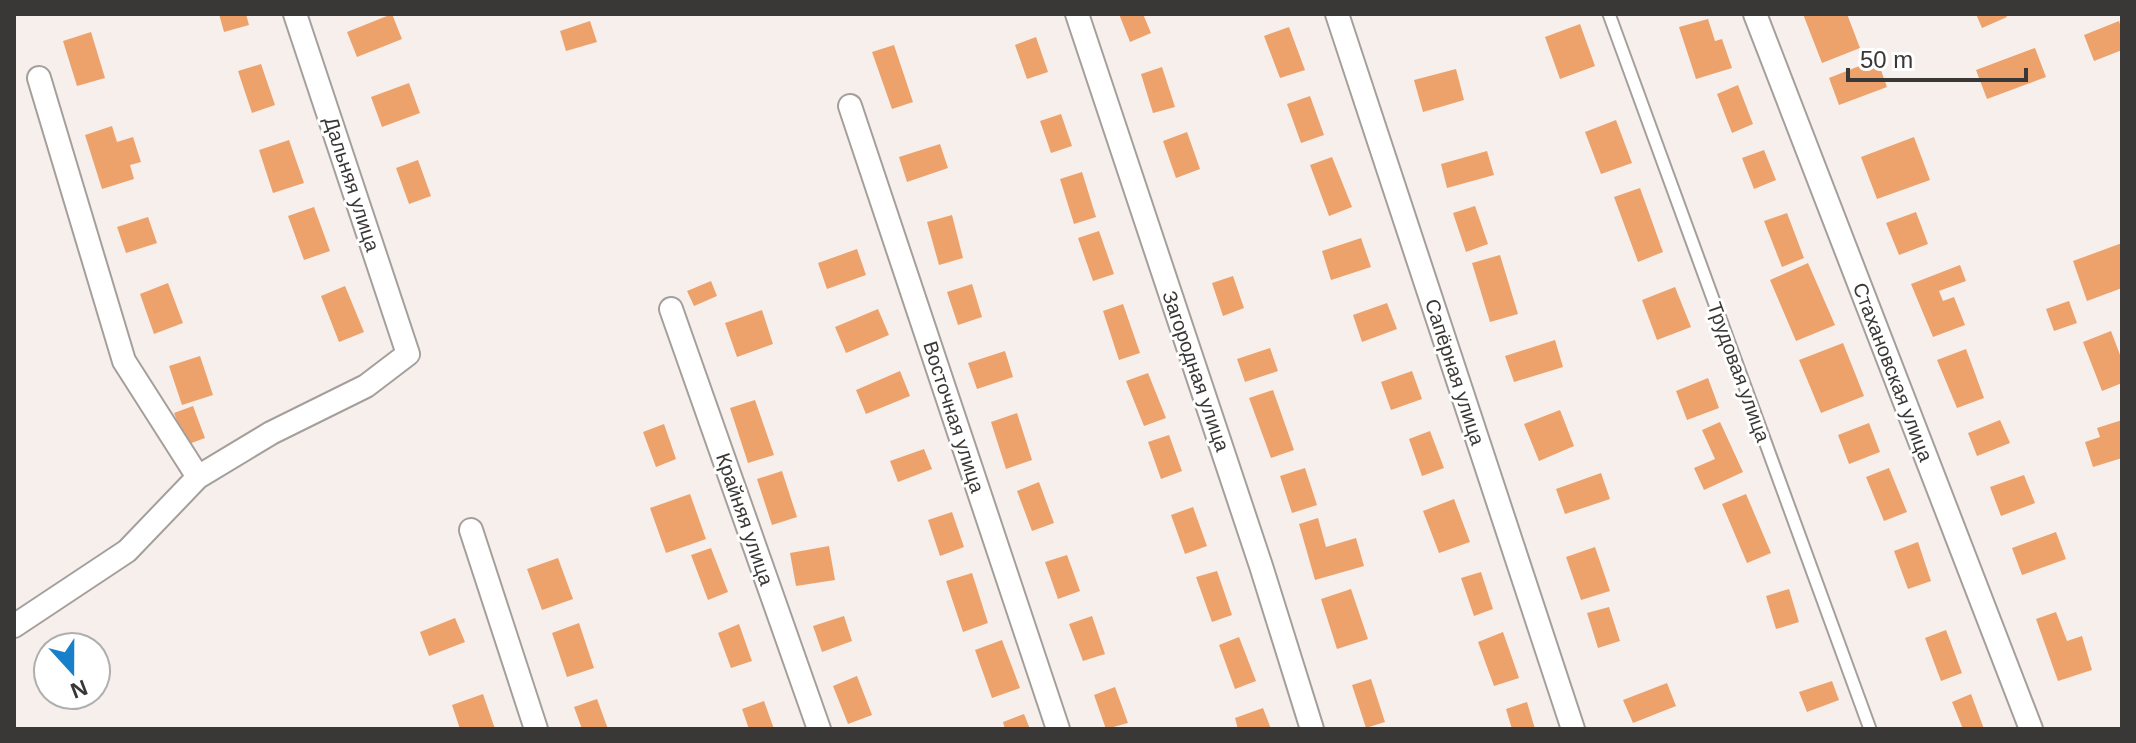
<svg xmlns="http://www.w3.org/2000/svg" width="2136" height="743" viewBox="0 0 2136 743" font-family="Helvetica,sans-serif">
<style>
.building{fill:#eda26c}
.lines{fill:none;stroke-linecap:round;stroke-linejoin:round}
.service-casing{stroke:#a59f9c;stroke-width:15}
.minor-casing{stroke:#a59f9c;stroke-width:26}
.service{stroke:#fff;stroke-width:11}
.minor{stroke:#fff;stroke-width:22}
.labels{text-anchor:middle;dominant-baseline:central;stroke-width:6;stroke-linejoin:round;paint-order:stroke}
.street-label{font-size:20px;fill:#3a3836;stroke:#fff}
</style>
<rect width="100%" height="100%" fill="#f6efeb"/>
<path class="building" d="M219,14H246L249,25L224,32Z
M392,14L402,39L357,57L347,32Z
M1119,14H1143L1151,33L1130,42Z
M1803,14H1847L1860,48L1822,63Z
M1976,14H2005L2007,17L1982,28Z
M1708,19L1715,41L1722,39L1732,68L1696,79L1679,27Z
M590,21L597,42L566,51L560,31Z
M2119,21L2122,30V50L2094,61L2084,35Z
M1580,24L1595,66L1560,79L1545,37Z
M1289,27L1305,70L1280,78L1264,36Z
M91,32L105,78L77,86L63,41Z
M1036,37L1048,72L1027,79L1015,45Z
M894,45L913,102L892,109L872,52Z
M2035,48L2046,77L1987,99L1976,70Z
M1877,59L1887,87L1839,105L1829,78Z
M261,64L275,105L252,113L238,71Z
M1162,67L1175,107L1153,113L1141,74Z
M1456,69L1464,100L1423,112L1414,80Z
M409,83L420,113L382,127L371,97Z
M1738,85L1753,124L1732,133L1717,94Z
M1310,96L1324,135L1301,143L1287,104Z
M1061,114L1072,146L1051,153L1040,121Z
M1616,120L1632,163L1601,174L1585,132Z
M112,126L117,142L133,137L141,162L130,165L134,179L102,189L85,135Z
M1187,132L1200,169L1176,178L1163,141Z
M1914,137L1930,180L1877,199L1861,157Z
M289,140L304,183L273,193L259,150Z
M940,144L948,168L907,182L899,157Z
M1764,150L1776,180L1754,189L1742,158Z
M1487,151L1494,175L1447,188L1441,164Z
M1332,157L1352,207L1329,216L1310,165Z
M418,160L431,196L409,204L396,168Z
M1082,172L1096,217L1074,224L1060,179Z
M1640,188L1663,252L1638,262L1614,197Z
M1475,206L1488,244L1466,252L1453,213Z
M314,207L330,251L304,260L288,216Z
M1916,212L1928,244L1899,255L1886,223Z
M1787,213L1804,258L1782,267L1764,221Z
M952,215L963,258L939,265L927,222Z
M148,217L157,243L126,253L117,227Z
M1099,231L1114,274L1093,281L1078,238Z
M1361,238L1371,267L1331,280L1322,251Z
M2122,243V288L2087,301L2073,261Z
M857,249L866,275L827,289L818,263Z
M1500,255L1518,314L1490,322L1472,263Z
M1808,263L1835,325L1796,341L1770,280Z
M1960,265L1966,281L1939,291L1943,301L1954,297L1965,325L1933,337L1911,284Z
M1233,276L1244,308L1223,316L1212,283Z
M711,281L717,296L694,306L687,291Z
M168,283L183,323L154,334L140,294Z
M972,284L982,317L958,325L947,292Z
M345,286L364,332L339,342L321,296Z
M1675,287L1691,327L1657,340L1642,300Z
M2069,301L2077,323L2054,331L2046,309Z
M1387,303L1397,329L1362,342L1353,315Z
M1123,304L1140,353L1119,360L1103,311Z
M878,309L889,335L846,353L835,327Z
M762,310L773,344L737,357L725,323Z
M2111,331L2122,360V383L2102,391L2083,342Z
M1555,340L1563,367L1514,382L1505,356Z
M1843,343L1864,396L1821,413L1799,360Z
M1270,348L1278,371L1245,382L1237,359Z
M1966,349L1984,398L1957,408L1937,360Z
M1005,351L1013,377L977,389L968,363Z
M200,356L213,395L182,405L169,366Z
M900,371L910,396L866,414L856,390Z
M1412,371L1422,399L1391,410L1381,382Z
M1148,373L1166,418L1144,426L1126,381Z
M1708,378L1719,408L1687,420L1676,391Z
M1273,390L1294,450L1271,458L1249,398Z
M755,400L774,455L748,463L730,408Z
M193,406L205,438L186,445L174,413Z
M1560,410L1574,446L1539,461L1524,424Z
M1017,413L1032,460L1006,469L991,422Z
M2000,420L2010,443L1977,456L1968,433Z
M2122,420V458L2093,467L2085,442L2100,437L2097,428Z
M1720,422L1743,472L1704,490L1694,468L1715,459L1702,430Z
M1869,423L1880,452L1849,464L1838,435Z
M664,424L676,459L656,467L643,432Z
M1430,431L1444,468L1422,476L1409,439Z
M1169,435L1182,471L1161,479L1148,442Z
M924,449L932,469L898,482L890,461Z
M1305,468L1317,505L1292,513L1280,476Z
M1889,468L1907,512L1884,521L1866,477Z
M782,471L797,517L772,525L757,479Z
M1601,473L1610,499L1565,514L1556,489Z
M2024,475L2035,503L2001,516L1990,487Z
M1039,482L1054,523L1032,531L1017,491Z
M690,494L706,539L666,553L650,508Z
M1746,494L1771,553L1747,563L1722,504Z
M1454,499L1470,542L1439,553L1423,511Z
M1193,507L1207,546L1185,554L1171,515Z
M952,512L964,547L940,556L928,520Z
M1318,518L1326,547L1356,538L1364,566L1315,580L1299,524Z
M2056,532L2066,559L2022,575L2012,548Z
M1918,542L1931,581L1908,589L1894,551Z
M829,546L835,580L796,586L790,553Z
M1595,547L1610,591L1581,600L1566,557Z
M711,548L728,592L708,600L691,555Z
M1067,555L1080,591L1058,599L1045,562Z
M558,558L573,599L542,610L527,569Z
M1217,571L1232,615L1212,622L1196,577Z
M1481,572L1493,609L1474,616L1461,578Z
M972,573L988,623L963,632L946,581Z
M1351,589L1368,639L1337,649L1321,599Z
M1789,589L1799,622L1776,629L1766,596Z
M1609,607L1620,641L1598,648L1587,613Z
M2056,612L2067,641L2082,636L2092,670L2058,681L2036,619Z
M844,616L852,641L822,652L813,626Z
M1092,616L1105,654L1083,661L1069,624Z
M455,618L465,642L429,656L420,632Z
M579,623L594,668L567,677L552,633Z
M739,624L752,661L731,668L718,633Z
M1946,630L1962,673L1941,681L1925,638Z
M1503,632L1519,678L1494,686L1478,642Z
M1239,637L1256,681L1235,689L1219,645Z
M1002,640L1020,688L992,698L975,650Z
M857,676L872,715L848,724L833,686Z
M1371,679L1385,722L1366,728L1352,685Z
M1832,681L1839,700L1807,712L1799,692Z
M1667,683L1676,706L1633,723L1623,700Z
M1115,687L1128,723L1106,729L1094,695Z
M483,694L495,729H460L452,705Z
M1971,694L1984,729H1963L1952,702Z
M597,699L608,729H582L574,707Z
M764,701L774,729H749L742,709Z
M1527,702L1535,729H1512L1506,709Z
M1263,708L1271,729H1238L1235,718Z
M1024,714L1030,729H1005L1003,722Z"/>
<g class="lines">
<g class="service-casing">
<path id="service" d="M1609,14L1870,729"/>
</g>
<g class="minor-casing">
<path id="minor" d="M1077,14L1261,566L1312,729
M1337,14L1573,729
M1755,14L2031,729
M39,78L124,361L198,477
M850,106L1058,729
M671,309L819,729
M471,530L536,729
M14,626L127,551L198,477L271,433L366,386L408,354L295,14"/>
</g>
<use href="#service" class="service"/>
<use href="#minor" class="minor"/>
</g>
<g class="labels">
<g class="street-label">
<text transform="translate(352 184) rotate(72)">Дальняя улица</text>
<text transform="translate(1196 371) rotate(71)">Загородная улица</text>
<text transform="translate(1455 372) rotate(72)">Сапёрная улица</text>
<text transform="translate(1739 372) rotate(70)">Трудовая улица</text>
<text transform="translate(1893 372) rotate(69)">Стахановская улица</text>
<text transform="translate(954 417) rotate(72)">Восточная улица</text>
<text transform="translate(745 519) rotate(71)">Крайняя улица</text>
</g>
</g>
<rect width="2136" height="743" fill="none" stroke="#3a3836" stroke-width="32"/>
<g transform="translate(72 671) rotate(159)"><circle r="38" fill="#ffffff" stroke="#b0afaf" stroke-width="2"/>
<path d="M0-6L14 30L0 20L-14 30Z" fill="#187fca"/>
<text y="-12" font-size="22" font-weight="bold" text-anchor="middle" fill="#3a3836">N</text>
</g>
<path d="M1848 68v12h178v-12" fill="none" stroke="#3a3836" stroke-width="4"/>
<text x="1860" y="68" font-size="24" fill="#3a3836" stroke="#ffffff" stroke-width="6" paint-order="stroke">50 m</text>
</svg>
